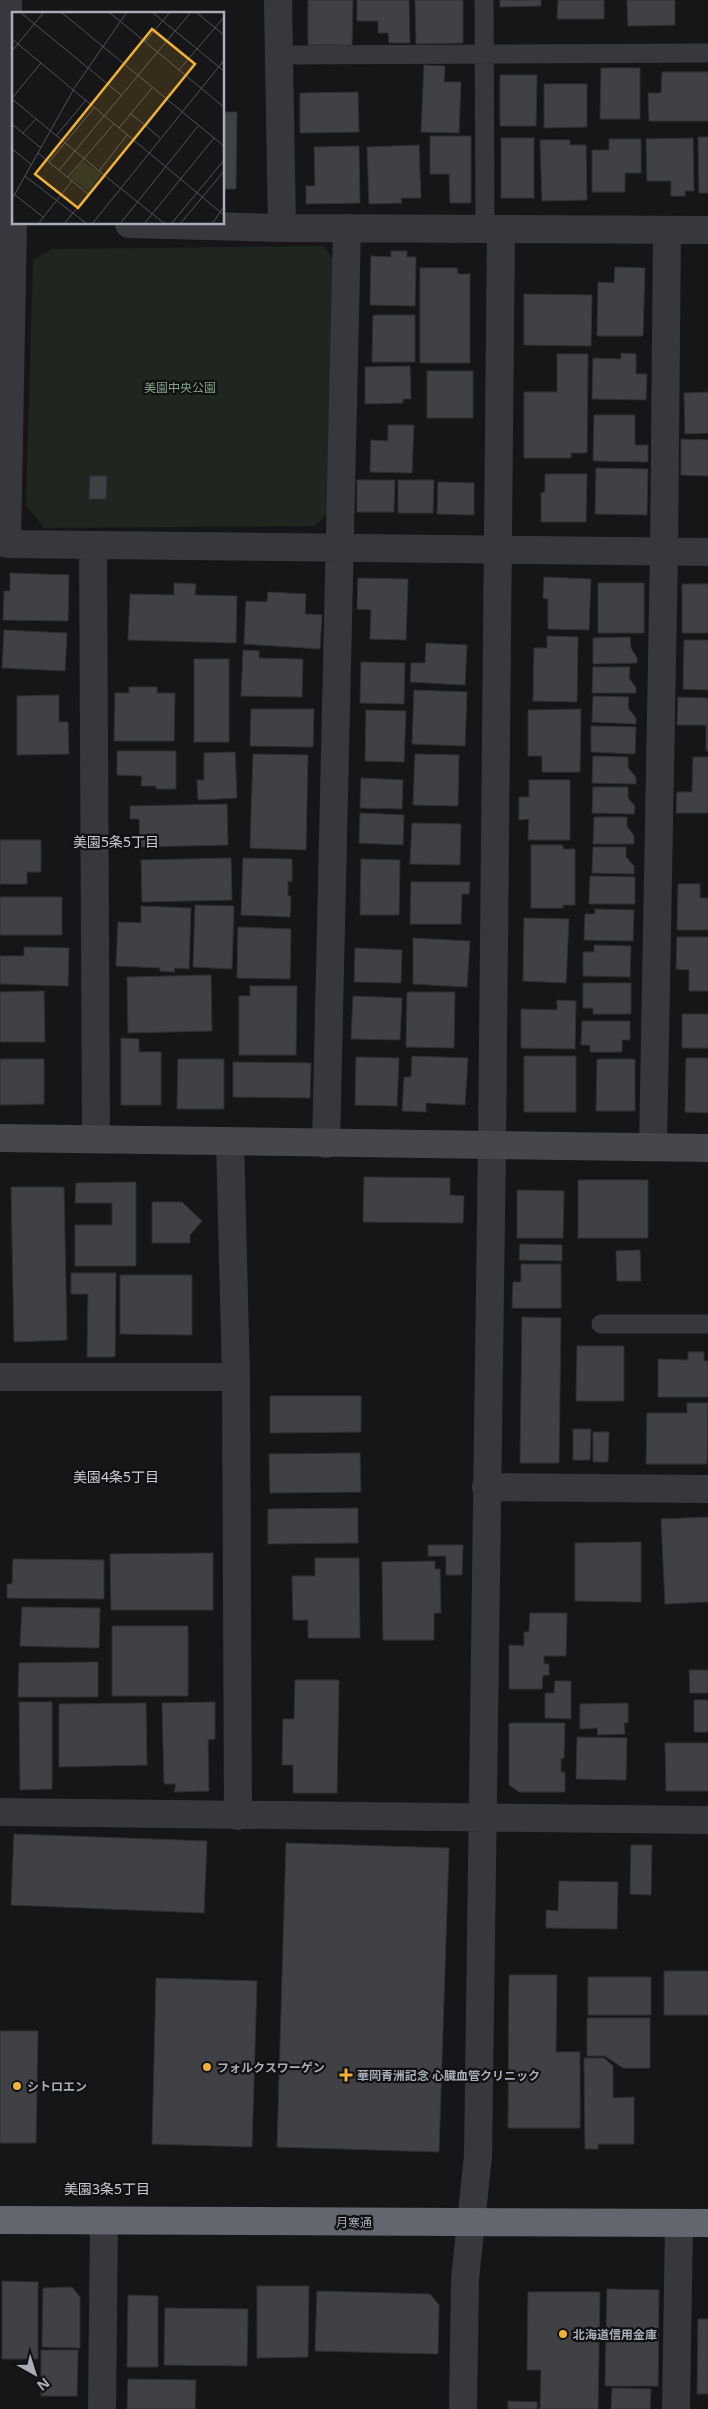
<svg xmlns="http://www.w3.org/2000/svg" width="708" height="2409" viewBox="0 0 708 2409" font-family="'Noto Sans','Noto Sans JP',sans-serif">
<style>
.green{fill:#1e261f}
.building{fill:#404145;stroke:#303034}
.lines{fill:none;stroke-linecap:round;stroke-linejoin:round}
.lane{stroke:#37383d;stroke-width:19}
.street{stroke:#37383d;stroke-width:28}
.secondary{stroke:#45474d;stroke-width:28}
.highway{stroke:#63666e;stroke-width:28}
.poi-dot{fill:#f2b134;stroke:#111113;stroke-width:2}
.labels{text-anchor:middle;dominant-baseline:central;stroke-width:4.5;stroke-linejoin:round;paint-order:stroke}
.park-label{font-size:12px;fill:#7fa381;stroke:#111113}
.poi-label{font-size:12px;font-weight:bold;fill:#a8adb8;stroke:#111113;text-anchor:start}
.street-label{font-size:12px;fill:#a8adb8;stroke:#111113}
.neighbourhood-label{font-size:14px;fill:#c9ccd4;stroke:#111113}
.inset-road{fill:none;stroke:#505258;stroke-width:1}
.view{fill:#f2b134;fill-opacity:0.15;stroke:#f2b134;stroke-width:2.5}
.inset-edge{fill:none;stroke:#a8adb8;stroke-width:2.5}
</style>
<rect width="100%" height="100%" fill="#161618"/>
<path class="green" d="M323,246L335,262L329,513L315,526L44,528L26,505L33,260L52,249Z"/>
<path class="building" d="M308,0H353L352,45H308Z
M357,0H409L410,43H389L388,33H378V21H357Z
M415,0H463V43L416,44Z
M500,0H541V6L500,7Z
M558,0H604V19H557Z
M627,0H675V25L628,26Z
M424,65L445,66L444,82H461L459,133L421,132Z
M601,68H640V119H600Z
M662,72H708V121H649L648,93H661Z
M500,75H537L536,126H500Z
M544,84H587V127L544,128Z
M358,92L359,132L300,133V93Z
M224,112H237L236,189H224Z
M430,136H471V203H450L449,174H430Z
M698,137H708V193H699Z
M501,138H534V198H501Z
M693,138L694,191H685V196H671V181H647L646,139Z
M609,139H641V173H625V192H592V150H609Z
M540,140H570V145H586L587,200L542,201Z
M419,145L421,198H401L402,203L369,204L367,147Z
M359,146L360,203L306,204V186H315L314,147Z
M391,251H407V257H416L415,306L370,305L371,256L391,257Z
M615,267L645,268L643,336H597L598,282L614,283Z
M420,268H457L458,274H470V363H420Z
M524,294L592,295L591,346L524,345Z
M373,315H415V362H372Z
M621,353L636,354V374H647L646,400L592,399L593,358L621,359Z
M557,354H588L587,453H571V458H524V392H557Z
M410,366L411,399H403V403L365,404V367Z
M427,371H473V418H427Z
M708,392V433L685,434L684,393Z
M594,415H635V445H648V462L593,461Z
M388,425H414L412,473L370,472L371,440L388,441Z
M681,439L708,440V476L681,475Z
M596,468L648,469L647,515L595,514Z
M545,474H587L586,522H541V493L545,492Z
M90,476H107L106,499H89Z
M357,480H395L394,512H357Z
M398,480H434L433,513H398Z
M438,482L474,483V515L437,514Z
M10,573L69,575L68,621L3,620L4,591H10Z
M544,577L591,579L589,630L548,629V599L543,598Z
M358,578L408,579L406,640L370,639L371,610L357,609Z
M174,583L196,584L195,595L237,596L236,643L128,640L130,594L174,595Z
M598,583H644V633H598Z
M682,584H708V633H682Z
M268,592L306,594L305,614L322,615L320,649L244,644L246,601L267,602Z
M4,630L67,633L65,671L2,668Z
M547,636L578,637L577,702L533,701L534,648H547Z
M630,637L631,648L637,658V663L593,664V638Z
M684,640H708V690L683,689Z
M426,643L467,645L465,685L410,682L411,663H425Z
M243,650L259,651V658L303,659L302,697L241,696Z
M194,659H229V742H194Z
M361,662L405,663L404,704L360,703Z
M593,667H630L629,678L636,688V693H592Z
M129,687H157V693H175L174,741H114L115,693H129Z
M414,690L467,692L465,746L412,744Z
M59,695V722H68L69,754L17,755V696Z
M593,696L629,697L628,708L636,718V724L592,722Z
M678,697L708,698V751H706V725H677Z
M251,709H314L313,747L250,746Z
M581,709L580,772H542V756H528V710Z
M366,710L406,711L404,762L365,761Z
M591,726L636,727L635,754L591,752Z
M117,751H176V789H156V786H141L142,776L117,775Z
M235,752L237,798L198,800L197,780H204V753Z
M253,754L308,755L306,850L250,848Z
M415,754L459,755L458,806L413,805Z
M593,756L628,757V768L636,777V784L592,783Z
M693,757H708V813H676L677,792H692Z
M361,778L403,780L402,809L360,808Z
M529,780H570V840H528L529,819L519,820V797H529Z
M593,787H628V798L635,806L634,814L592,813Z
M227,804L228,845L140,847L139,819H130V806Z
M360,813L404,815L403,845L359,843Z
M594,817H627V826L634,836V844H593Z
M412,823L461,824L460,865L410,864Z
M0,840H41V872H27V884H0Z
M531,845H563V849H575V905H563V908H531Z
M593,847H626V857L634,866V874L592,873Z
M231,858L232,900L142,902L141,860Z
M243,858L292,859V882L288,881V896H291L290,917L241,915Z
M361,859L400,860L399,915H360Z
M590,876L635,877V904H589Z
M411,882H470L469,894H462L461,924H410Z
M678,884H700V898H708V930H677Z
M0,897H62V935H0Z
M195,905L234,906L232,969L193,967Z
M141,906L191,908L189,969L174,968L175,972L160,971V968L116,966L118,922L141,923Z
M595,909L634,910L633,941L584,940L585,914H595Z
M524,918L569,919L566,983L523,981Z
M238,927L291,929L290,979L237,978Z
M677,937H708V991H689V970L676,969Z
M413,938L470,941L467,987L413,984Z
M594,945L631,946L630,977L583,976V952H594Z
M24,947L69,948L68,986L0,984V956H24Z
M355,948L402,950L401,983L354,982Z
M211,975L212,1031L128,1033L127,977Z
M583,983H631V1014H593V1008H583Z
M250,986H297L296,1055H239V996H250Z
M44,991L45,1042H0V992Z
M407,992H455L454,1048L406,1047Z
M353,996L402,998L400,1040L351,1039Z
M557,1000L576,1001L575,1049L521,1048V1009L557,1010Z
M682,1014H708V1048H682Z
M582,1021H630V1040H622V1052H590V1045H581Z
M121,1038L139,1039V1052H161V1105H121Z
M412,1056L468,1058L465,1105L426,1103V1112L402,1111L404,1077H411Z
M524,1056H576V1112H524Z
M356,1057L399,1058L397,1106L355,1105Z
M686,1058H708V1113L685,1112Z
M0,1059H44V1104L0,1105Z
M178,1059H224V1109H177Z
M597,1059H635V1111H596Z
M233,1062L311,1063L310,1098L233,1097Z
M364,1177L450,1178V1195L464,1196L463,1223L363,1222Z
M578,1180H648V1238H578Z
M136,1182V1266H75V1225H112V1203H75L76,1183Z
M11,1187H64L67,1340L14,1342Z
M517,1190L564,1191L563,1238H517Z
M152,1202H182L202,1221L190,1235V1243H152Z
M520,1244L562,1245V1261L519,1260Z
M640,1250L641,1281H617L616,1251Z
M521,1264H561V1308H512L513,1282H521Z
M71,1273H116L115,1357H87L88,1294H71Z
M120,1275H192V1335L120,1334Z
M522,1317L561,1318L559,1463H520Z
M577,1346H624V1401H576Z
M688,1352H704V1361H708V1397H658V1359L688,1360Z
M270,1396H361V1432L270,1433Z
M687,1403H708L707,1464H646L647,1413H687Z
M573,1429H591L590,1460H573Z
M593,1432H609L608,1462H593Z
M360,1453L361,1492L270,1493L269,1454Z
M358,1508V1543L268,1544V1509Z
M708,1517V1602L665,1604L661,1519Z
M641,1542V1602L575,1601V1543Z
M428,1545H463L462,1575H446V1556H428Z
M213,1553V1610H111L110,1554Z
M315,1558H359L360,1638H308V1620H293L292,1576H315Z
M13,1559L104,1560V1599L7,1598V1584H12Z
M435,1561V1569H440L441,1613H434V1640H383L382,1562Z
M22,1607L100,1608L99,1648L20,1646Z
M530,1613H567L566,1656H544V1664H549V1675H543L542,1689H509V1645L524,1646V1632H529Z
M112,1626H188V1696H112Z
M98,1662V1697H18L19,1663Z
M689,1670H708V1693H690Z
M295,1680H339L337,1793H293V1765H282L283,1719H294Z
M555,1681H571V1719L545,1718V1693H554Z
M694,1700H708V1732H694Z
M19,1702H52V1789L20,1790Z
M215,1702V1739L208,1740L209,1791L174,1792L176,1784H164L162,1703Z
M146,1703L147,1765L59,1767V1704Z
M628,1703V1723H624L625,1734L598,1735L597,1728L580,1729V1704Z
M509,1723H565L564,1758L561,1759V1772H565V1792H519L509,1785Z
M577,1737L627,1738L626,1780L576,1779Z
M665,1743H708V1791H666Z
M14,1834L207,1841L204,1913L11,1905Z
M286,1843L449,1848L439,2152L277,2147Z
M631,1845H652L651,1895L630,1894Z
M559,1881L618,1882L617,1929L546,1928V1910L558,1911Z
M664,1971H708V2015H664Z
M509,1975H557L556,2052H580V2128H508Z
M588,1977H651V2015H588Z
M156,1978L257,1981L252,2147L152,2144Z
M587,2018H650V2068H623L605,2056H587Z
M0,2031H38L36,2143H0Z
M584,2058H604L613,2066V2098L634,2097V2144H598V2149H585Z
M2,2281L38,2282V2359H2Z
M257,2286H309L308,2357L257,2358Z
M72,2287L80,2297V2348L42,2347L43,2288Z
M607,2289L659,2290L658,2386H605Z
M317,2291L430,2294L439,2305L438,2354L315,2351Z
M528,2292H600L598,2409H540L541,2370H527Z
M128,2295L158,2296V2367H127Z
M165,2308L248,2309L247,2366L164,2365Z
M698,2319H708V2394H697Z
M41,2350H78L77,2396H41Z
M128,2379L196,2380L195,2409H127Z
M612,2388L651,2389L650,2409H611Z
M508,2401L537,2402V2409H508Z"/>
<g class="lines">
<path class="lane" d="M484,0L485,229
M279,55L708,53
M601,1324H708"/>
<path class="street" d="M8,0L13,221L7,544L708,552
M278,0L282,228
M129,224L282,228L708,230
M93,546L96,1139
M230,1141L236,1377L238,1816
M326,1144L347,228
M653,1147L664,552L667,230
M0,1377H236
M486,1487L708,1489
M0,1812L708,1820
M102,2409L104,2221
M463,2409L465,2279L478,2156L492,1144L501,229
M676,2409L679,2223"/>
<path class="secondary" d="M0,1138L708,1148"/>
<path class="highway" d="M0,2220L708,2223"/>
</g>
<g class="poi-dot">
<circle cx="207" cy="2067" r="5"/>
<path d="M343.5 2067.5h5v5h5v5h-5v5h-5v-5h-5v-5h5z"/>
<circle cx="17" cy="2086" r="5"/>
<circle cx="563" cy="2334" r="5"/>
</g>
<g class="labels">
<g class="park-label">
<text x="180" y="387">美園中央公園</text>
</g>
<g class="poi-label">
<text x="217" y="2067">フォルクスワーゲン</text>
<text x="357" y="2075">華岡青洲記念 心臓血管クリニック</text>
<text x="27" y="2086">シトロエン</text>
<text x="573" y="2334">北海道信用金庫</text>
</g>
<g class="street-label">
<text x="354" y="2222">月寒通</text>
</g>
<g class="neighbourhood-label">
<text x="116" y="841">美園5条5丁目</text>
<text x="116" y="1476">美園4条5丁目</text>
<text x="107" y="2188">美園3条5丁目</text>
</g>
</g>
<g transform="translate(12 12)">
<rect width="212" height="212" fill="#161618"/>
<path d="M71,149L89,162L77,179L58,166Z" fill="#1e261f"/>
<path class="inset-road" d="M8,0L109,83M49,0L213,135M97,0L213,96M140,0L213,60M184,0L213,24M0,27L213,204M133,30L158,0M0,39L32,0M167,58L213,4M0,86L29,51M0,87L92,163L52,212M119,102L134,114M0,112L29,136M107,116L140,76M11,121L24,107M44,124L74,88M148,126L134,114L154,88M0,137L20,153M26,141L76,182M37,150L82,96M47,158L179,0M87,159L115,123M92,163L153,212M13,164L75,212M56,165L102,112M3,183L31,205M0,187L63,75L115,0M26,212L60,169M80,212L213,47M108,212L186,114M132,212L202,126M159,212L213,147M168,212L213,158M200,212L213,193"/>
<path class="view" d="M140,17L183,52L66,196L23,162Z"/>
<rect width="212" height="212" class="inset-edge"/>
</g>
<g transform="translate(35 2374) rotate(141)" stroke="#111113" stroke-width="4" paint-order="stroke">
<path d="M0-4L9 19L0 12L-9 19Z" fill="#a8adb8"/>
<text y="-8" font-size="14" font-weight="bold" text-anchor="middle" fill="#a8adb8">N</text>
</g>
</svg>
